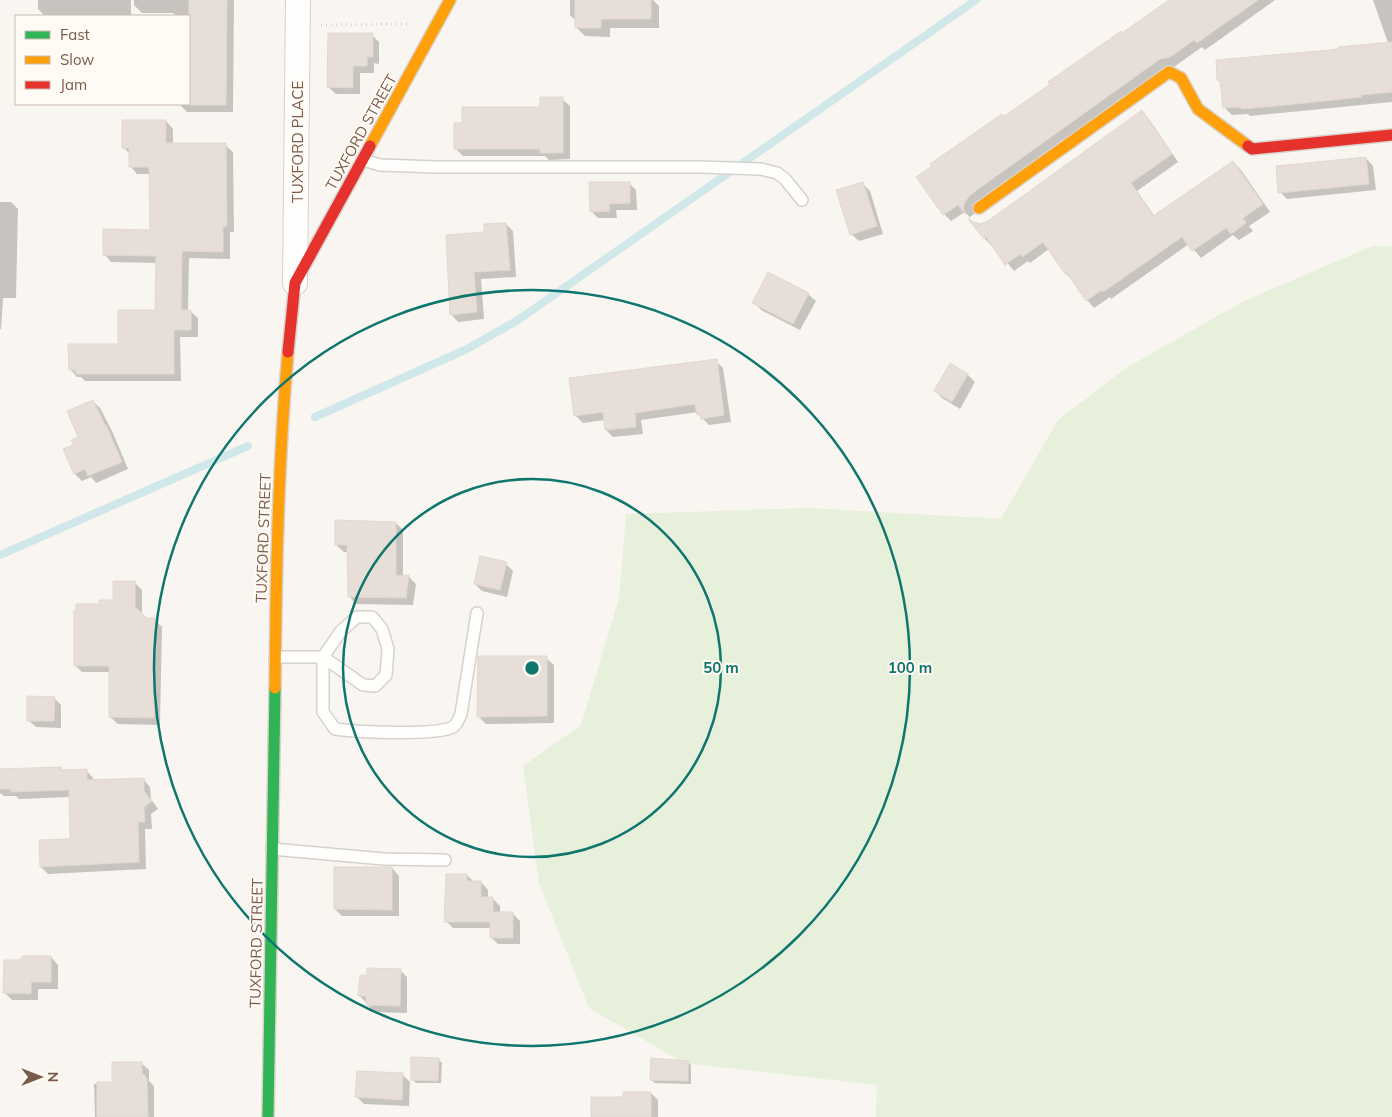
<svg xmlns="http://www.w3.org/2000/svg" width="1392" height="1117" viewBox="0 0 1392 1117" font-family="Mulish,sans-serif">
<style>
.green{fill:#e7f0db}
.shadow{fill:#0003}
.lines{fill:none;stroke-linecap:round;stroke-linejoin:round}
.stream{stroke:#d0e8ea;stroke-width:8}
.building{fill:#e6ded7;stroke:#e2d8d2}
.lane-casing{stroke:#d7d1cb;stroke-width:14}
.street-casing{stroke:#d7d1cb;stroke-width:26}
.fast-casing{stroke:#d9d2cb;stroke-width:14}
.slow-casing{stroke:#d9d2cb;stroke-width:14}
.jam-casing{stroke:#d9d2cb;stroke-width:14}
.path{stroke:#dcd5d0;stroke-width:3;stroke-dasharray:1 4;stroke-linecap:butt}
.lane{stroke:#fefefd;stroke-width:11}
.street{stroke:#fefefd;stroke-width:24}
.fast{stroke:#30b455;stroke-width:11}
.slow{stroke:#ff9f0a;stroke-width:11}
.jam{stroke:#e5322d;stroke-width:11}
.ring{fill:none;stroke:#0f766e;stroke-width:2.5}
.labels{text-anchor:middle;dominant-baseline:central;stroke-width:4;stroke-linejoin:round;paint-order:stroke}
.street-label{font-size:15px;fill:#7a5c4d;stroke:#fffaf3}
.centre{fill:#0f766e;stroke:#fffaf3;stroke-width:2.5}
.ring-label{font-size:15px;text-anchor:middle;font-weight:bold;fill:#0f766e;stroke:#fffaf3;stroke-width:4;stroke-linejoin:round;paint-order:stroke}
</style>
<rect width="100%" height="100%" fill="#f9f5f0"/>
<path class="green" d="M1372,246H1392V1117H876L877,1085L684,1063L589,1008L539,883L523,766L581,725L619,598L626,514L808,508L1001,519L1058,420L1126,368L1244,301Z"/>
<path class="shadow" d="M38,0H131V15L45,16L38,9Z
M134,0H234L233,112H187L180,105L189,104V16H177L173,13H142L134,5Z
M570,0H653L659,6V28H610V37L585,36L576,27V21L570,15Z
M1169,0H1275L1205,50L1202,47L1178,64L970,217L971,219L965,212L951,221L944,214L1004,117Z
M1373,0H1392V102L1250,116L1248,114L1232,115L1225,108L1222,83L1218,80L1331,51L1388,43Z
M372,35L379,42V64L374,63V73H360V94H336L328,87Z
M562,99L570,106V159L549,160L545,156H463L456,149Z
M1142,112L1149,119L1178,162L1137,191L1155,217L1233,162L1241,170L1270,212L1249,226L1253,231L1239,240L1233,235L1201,258L1189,244L1111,299L1110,297L1094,308L1087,300L1074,281L1066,274L1049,249L1030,263L1028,261L1014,271L993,245L992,246L984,238L980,225L989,222Z
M166,121L173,129V145H225L233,152L234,232H230V259L189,258L188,311H190L198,318V337H180L181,381H85L81,377H77L70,369L119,345L156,311L157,263L111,262L104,254L152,232L150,174H137L130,166V154L123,147Z
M1366,158L1373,166L1376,190L1287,199L1280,192Z
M629,183L636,190L637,210H616L617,218H598L591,211Z
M863,184L870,191L883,234L859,241L851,234Z
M0,202H11L18,209L16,298H3L1,329H0Z
M506,224L513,231L516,277L481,279L484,319L458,322L451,314L486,233Z
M808,294L816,301L800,330L761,310L754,302Z
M716,361L723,368L731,422L709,425L698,414V412L641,420L643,434L613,437L606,430L605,420L583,423L576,416Z
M950,365L968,375L975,382L960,409L942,398L935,391Z
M93,401L100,408L113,433L128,469L96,483L91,477L82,481L75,474L80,437Z
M396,523L403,530V577H409L416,584L413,605L356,604L349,596V552H344L336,545Z
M506,564L513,571L507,597L482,591L475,584Z
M134,582L142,590V615L146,619H154L162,627L160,725L118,724L110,717L111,672H82L75,665L100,605L114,601Z
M546,658L554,665V723L486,724L479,717Z
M54,698L61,705V728L36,727L28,720Z
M61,768L64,771L86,770L93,778V781L143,779L150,787L151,799L158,809L151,814L152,829H145L146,869L48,874L41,867L72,840L70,797L19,799L16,796H4L0,793V770Z
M392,868L399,876V916H342L335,909Z
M467,875L474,882H481L488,890V898H492L500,906V913H512L520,921V944H498L491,937V928H453L446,921Z
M51,957L58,965V989H38V1000H12L5,993L22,961Z
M400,970L407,977V1013L374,1012L360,996L369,976Z
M438,1059L442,1063L441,1083H416L412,1079Z
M687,1062L691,1065V1084L655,1083L651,1080Z
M141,1063L149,1070V1081L154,1086V1117H95L94,1084L113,1083Z
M403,1075L410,1082L409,1106L364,1104L357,1097Z
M651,1093L658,1100V1117H592L625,1098Z"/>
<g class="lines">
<path class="stream" d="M315,417L467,349L518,320L976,0
M0,555L248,446"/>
</g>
<path class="building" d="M189,0H227L226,105H189Z
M575,0H651V19H601V28H575Z
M1169,0H1258L1197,43L1194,40L1170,57L1160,59L970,195L965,202L963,209L966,215L958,205L943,215L916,177L932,166L930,164L1002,114L1004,116L1035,95L1050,84L1048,82L1121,31L1122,33Z
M328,33H373V57H367V66H353V88L327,87Z
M1392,42V92L1361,95L1362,97L1276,106L1241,109V107L1223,108L1220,80H1217L1216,60L1330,50L1338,49V47Z
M540,97H563V153H540V149H454V123H462V107H540Z
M1142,110L1172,154L1131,183L1153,216L1233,161L1263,204L1243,218L1246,223L1231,234L1226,228L1192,251L1182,237L1103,292L1102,290L1086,301L1067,273L1065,274L1043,242L1022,257L1020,254L1005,265L986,237L984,239L968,219L973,222L980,224L988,221Z
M122,120H166V143H226L227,226H223V252L182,251L181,310H191V330H174V374H76V370H69L68,344H118V310H155L156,256L103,255V229L150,230L149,167H129V148H122Z
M1366,157L1369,184L1278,193L1276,166Z
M589,182H630V203L609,204L610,211L590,212Z
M863,182L877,226L850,235L836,190Z
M506,223L510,270L474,272L477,312L450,315L446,235L484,232V224Z
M768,272L809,293L793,324L752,303Z
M717,359L724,415L701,419L700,414L697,415L695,404L635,413L636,427L605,430L603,412L574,416L569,378Z
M950,363L968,374L952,402L934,391Z
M93,400L105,425H106L122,462L88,476L85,469L74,474L63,449L74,445L71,440L78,437L67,411Z
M335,520L396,522V576L409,575L406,598L348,597L347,545H335Z
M480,556L507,562L500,590L474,584Z
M113,581H135V607L147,618H155L154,718L109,717V666H74V610H76V604H99V600H113Z
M478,656H547V716L477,717Z
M27,696L55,697L54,721H27Z
M61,767V770L87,769V780L144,778V791L152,801L144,807L145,822H138L139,862L40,867L39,840L70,839L69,790L11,792V789H0V769Z
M334,867H392V910L334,909Z
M446,874H467V881H481V897H493V912H513V938H490V922H444Z
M22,956H51V982H31V994L3,993L4,960H21Z
M367,968L401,969L400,1006L366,1005V996H358L360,975H367Z
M411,1057L439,1058L438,1081L411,1080Z
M651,1058L688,1061V1081L650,1080Z
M112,1062H142V1073L147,1078L148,1117H97V1082H112Z
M357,1071L403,1073L402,1100L355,1097Z
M623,1092H651V1117H591V1097H623Z"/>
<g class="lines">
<g class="lane-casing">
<path id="lane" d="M363,160L380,165L436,167H700L761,169L777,173L785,179L802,200
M357,617H372L382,629L388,649L386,675L375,686L363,685L323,657L341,631Z
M275,657H323V712L335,729C358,732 434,736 453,727C457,724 459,719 461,714L477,613
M272,849L384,859L445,860"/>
</g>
<g class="street-casing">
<path id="street" d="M295,283L298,0"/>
</g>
<g class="fast-casing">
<path id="fast" d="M268,1117L275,688"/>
</g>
<g class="slow-casing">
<path id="slow" d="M370,146L450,0
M979,208L1169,72L1181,78L1198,109L1248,146
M275,688C276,576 278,464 288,352"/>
</g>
<g class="jam-casing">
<path id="jam" d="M1248,146L1252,149L1392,135
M288,352L295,283L370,146"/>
</g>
<path class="path" d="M321,25L407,24"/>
<use href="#lane" class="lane"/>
<use href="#street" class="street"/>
<use href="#fast" class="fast"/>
<use href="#slow" class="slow"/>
<use href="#jam" class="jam"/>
</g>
<g class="ring">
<circle cx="532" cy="668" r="189"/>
<circle cx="532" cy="668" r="378"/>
</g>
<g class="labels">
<g class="street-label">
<text transform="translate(361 132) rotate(-61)">TUXFORD STREET</text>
<text transform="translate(297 142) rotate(-90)">TUXFORD PLACE</text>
<text transform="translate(263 538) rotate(-88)">TUXFORD STREET</text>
<text transform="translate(256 943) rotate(-89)">TUXFORD STREET</text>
</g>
</g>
<circle cx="532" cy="668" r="8" class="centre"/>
<g class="ring-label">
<text x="721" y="673">50 m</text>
<text x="910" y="673">100 m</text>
</g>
<rect x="15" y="15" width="175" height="90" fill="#fffaf3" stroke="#cabbb1"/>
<rect x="25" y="31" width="25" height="8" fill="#30b455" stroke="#cabbb1"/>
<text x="60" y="40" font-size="15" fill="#7a5c4d">Fast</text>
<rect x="25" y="56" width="25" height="8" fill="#ff9f0a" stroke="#cabbb1"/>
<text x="60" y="65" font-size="15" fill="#7a5c4d">Slow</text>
<rect x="25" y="81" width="25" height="8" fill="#e5322d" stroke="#cabbb1"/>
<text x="60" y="90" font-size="15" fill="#7a5c4d">Jam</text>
<g transform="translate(40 1077) rotate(90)" stroke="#fffaf3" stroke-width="4" paint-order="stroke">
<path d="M0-4L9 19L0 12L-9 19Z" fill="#7a5c4d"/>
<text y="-8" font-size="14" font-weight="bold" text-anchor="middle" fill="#7a5c4d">N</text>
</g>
</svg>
